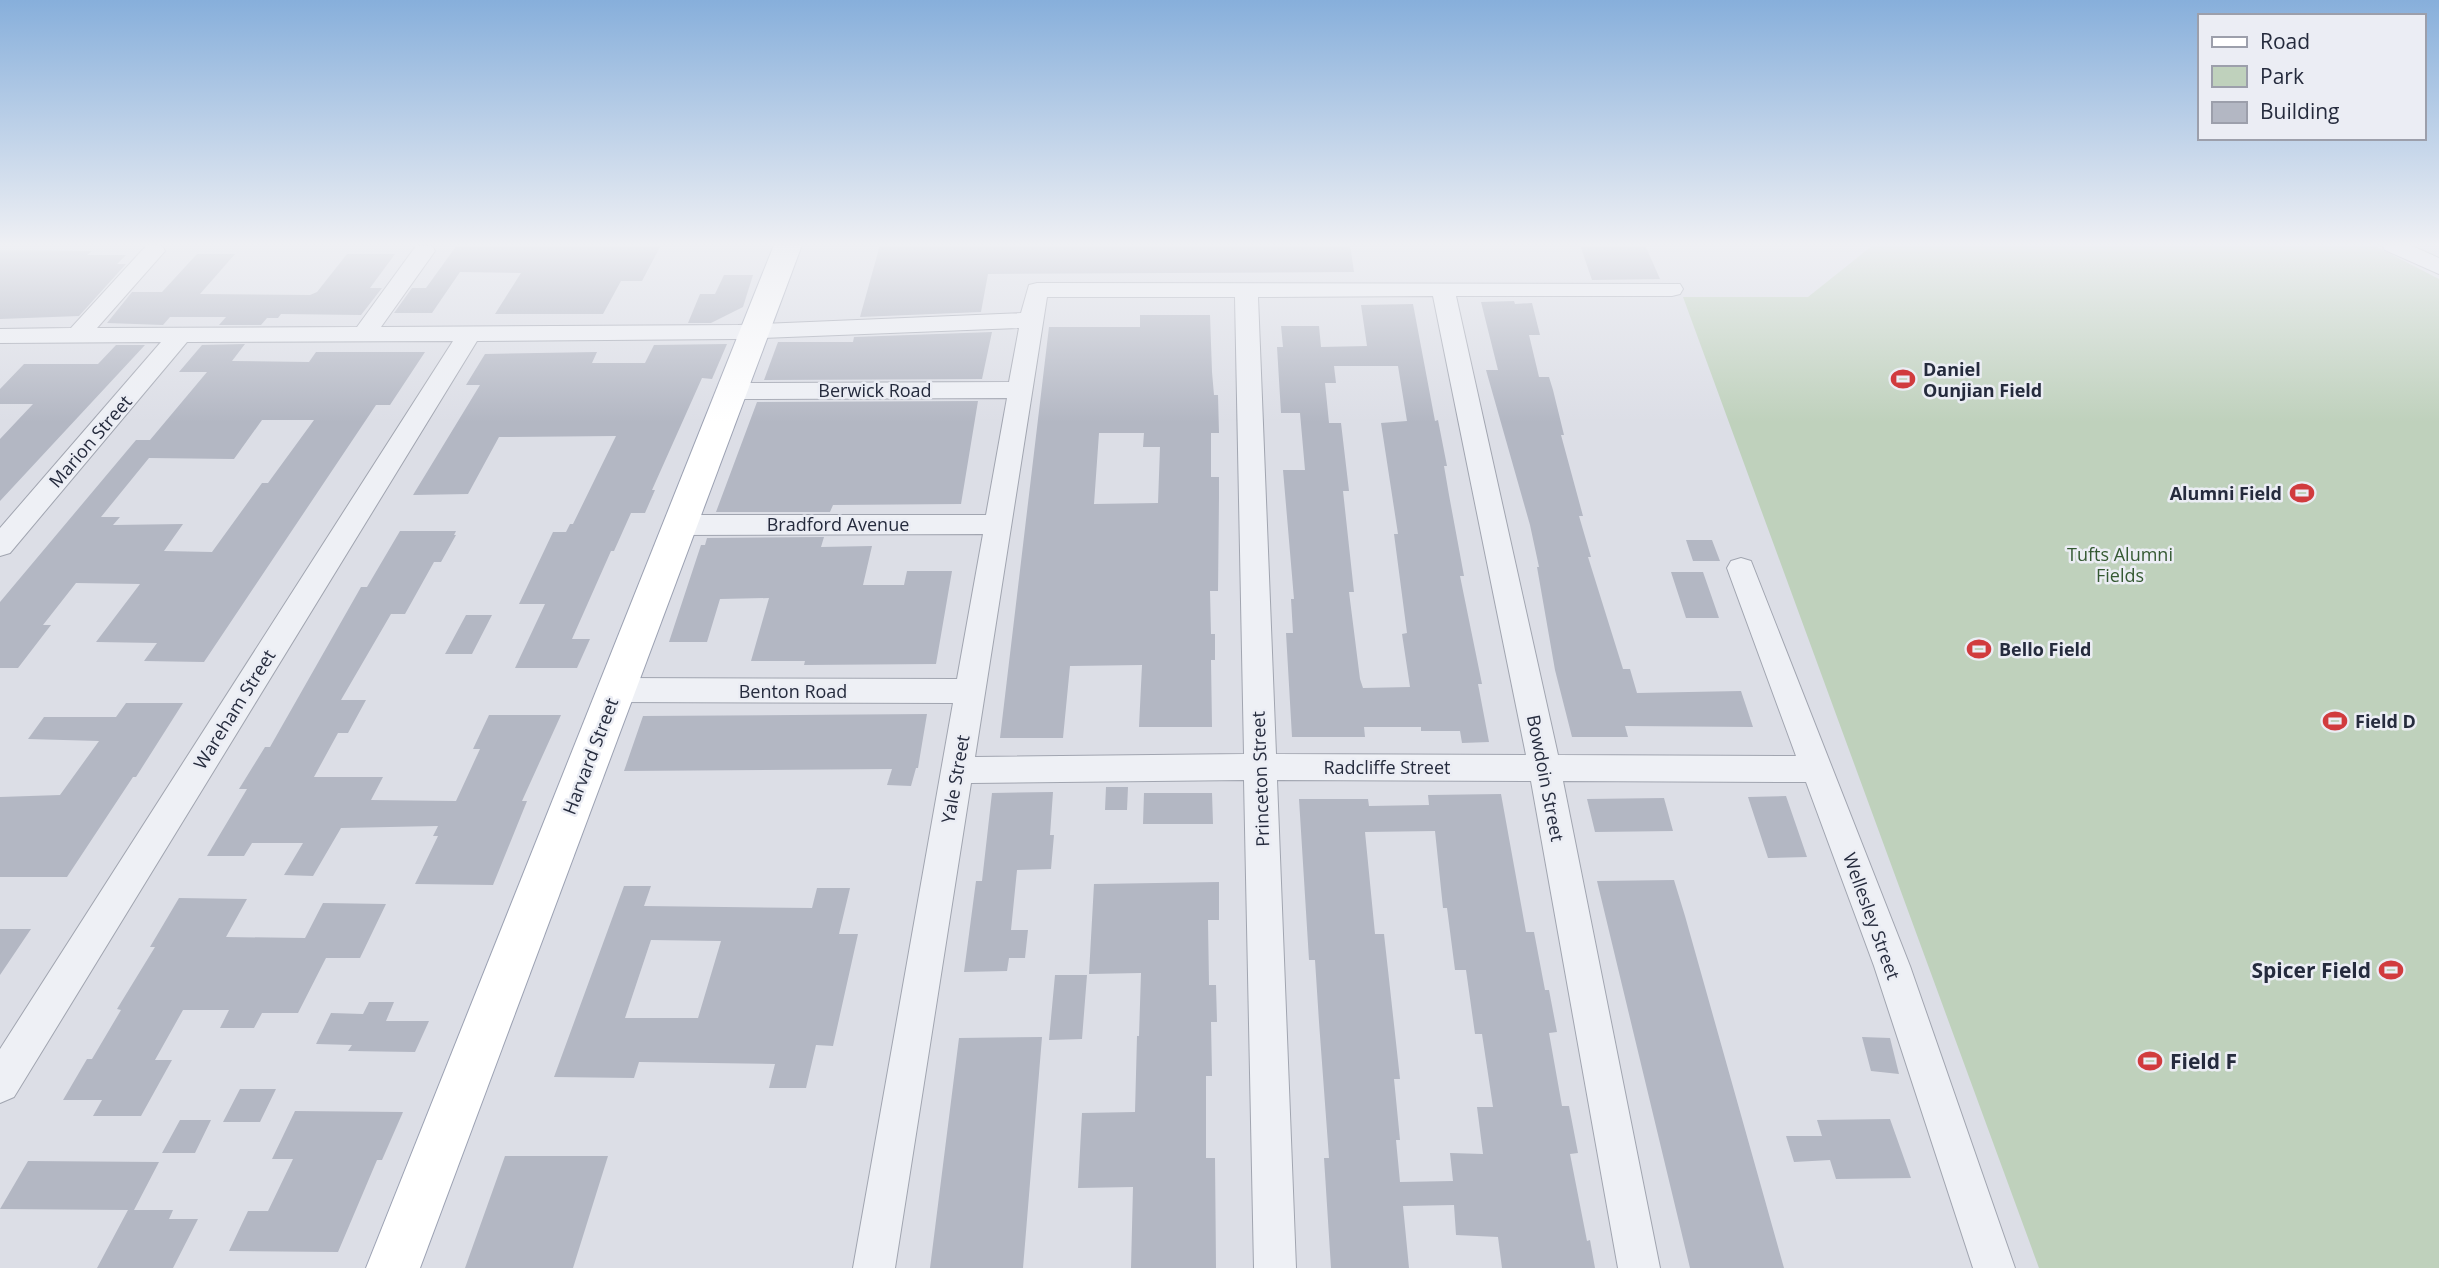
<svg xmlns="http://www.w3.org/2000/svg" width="2439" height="1268" viewBox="0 0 2439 1268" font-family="'Open Sans',sans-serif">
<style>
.green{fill:#bfd1bc}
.building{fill:#b3b7c3;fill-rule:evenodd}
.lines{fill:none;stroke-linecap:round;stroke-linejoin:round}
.minor-casing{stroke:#a1a5b0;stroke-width:2}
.major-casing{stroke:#9ba1b2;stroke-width:2}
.minor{fill:#eef0f5;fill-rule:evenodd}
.major{fill:#fff;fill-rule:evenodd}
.labels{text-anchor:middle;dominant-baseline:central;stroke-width:5;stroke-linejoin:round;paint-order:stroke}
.poi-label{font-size:18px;font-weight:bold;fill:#252b3d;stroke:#ebedf4;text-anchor:start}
.street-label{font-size:18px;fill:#252b3d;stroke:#ebedf4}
.park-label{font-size:18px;fill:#345932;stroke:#ebedf4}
.near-poi-label{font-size:21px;font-weight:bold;fill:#252b3d;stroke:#ebedf4;text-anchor:end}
</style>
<rect width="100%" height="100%" fill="#dcdee6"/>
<path class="green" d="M1872,246H2375L2439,279V1268H2039L1683,297H1808Z"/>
<path class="building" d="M457,245H661L642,281H621L603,314H495L521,273L460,272L432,313H394L412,288H426Z
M880,245H1350L1354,272L988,274L981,312L860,317Z
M1580,245H1645L1660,279L1592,280Z
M0,250L92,251L87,255H126L117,264H126L79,316L0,319Z
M197,254H235L200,294L310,295L317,292L347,254H395L370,288H382L361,315L281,314L278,318H267L261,325H219L226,317H170L163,325L107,323L132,292H162Z
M724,275H753L743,307L711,323H688L700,294H715Z
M1514,301L1515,304L1532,303L1540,335H1529L1539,377H1549L1553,390L1564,435H1561L1583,516H1579L1591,557H1588L1623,669H1630L1637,693L1741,691L1753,727L1625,726L1628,737H1572L1555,670L1537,567H1539L1530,525L1486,370H1498L1481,302Z
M1413,304L1435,421L1438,420L1447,466H1444L1449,495L1464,576H1460L1482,684H1478L1489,742L1462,743L1460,731H1421V727H1364L1365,737H1292L1286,633H1293L1291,599H1294L1283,470H1305L1300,413H1281L1277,347H1283L1281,326H1319L1321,347L1367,346L1361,305ZM1334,366H1398L1407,421L1381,423L1398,534H1394L1407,633L1402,634L1410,687L1363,688L1360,679L1349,592H1354L1343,491H1349L1341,423H1329L1325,383H1336Z
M1140,315H1210L1212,372L1214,395H1218L1219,433H1211V477H1219V498L1218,591H1210L1211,634H1215V660H1211L1212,727H1139L1142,665L1070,666L1063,738H1000L1049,327H1140ZM1099,433H1144L1143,447H1160L1158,503L1094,504Z
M992,332L982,379L764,380L778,342H853L854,337Z
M245,344L232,361L309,362L316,352H425L390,405H376L204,662L144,661L157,643L96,642L140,584L76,583L43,625H51L18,668H0V602L136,440H150L207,372H179L202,345ZM262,420H314L268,483H262L212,552L164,551L183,524L113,525L120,517H101L149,458L234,459Z
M727,344L712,379L702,378L652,490H655L645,513H631L614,551H611L572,639H590L577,668H515L545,604H519L553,532H566L570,524H573L616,436L499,437L468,494L413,495L480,385H466L485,354L597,352L592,363H645L654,345Z
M116,345H145L0,501V439L33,404H0V389L24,364H98Z
M978,401L961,504L833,505L830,512H716L757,402Z
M400,531H456L454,535H456L441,562H434L405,614H391L341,700H366L348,733H338L314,777H383L371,800L456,801L480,749H473L489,715H561L522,801H527L493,885L415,884L438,836H433L438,826L341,828L313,876L284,875L303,843H252L244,856H207L247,789H239L265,747H270L361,587H367Z
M824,537L821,547L872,546L863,585H904L907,571H952L936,664L804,665L805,661H751L769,598L720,599L707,642H669L701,545H705L707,538Z
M1686,540H1712L1720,561H1693Z
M1671,572H1703L1719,618H1686Z
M466,615H492L472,654H445Z
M126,703H183L136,777H133L67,877H0V797L60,795L99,741L28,739L44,717H116Z
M927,714L918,768H916L911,786L887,785L892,769L624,771L643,716Z
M1106,787H1128L1127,810H1105Z
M1053,792L1050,835H1054L1051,869L1017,870L1011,930H1028L1025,958H1009L1007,971L964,972L976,881H982L992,793Z
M1144,793H1212L1213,824H1143Z
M1501,794L1526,932H1534L1545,990H1549L1557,1032L1549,1033L1562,1106H1569L1578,1153L1570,1154L1587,1241L1590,1240L1595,1268H1502L1498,1237L1456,1235L1454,1205L1403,1206L1409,1268H1331L1324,1158H1329L1319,1022L1315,960H1309L1299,799H1368L1369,806L1429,805L1428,795ZM1435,831L1443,908H1447L1455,970H1466L1475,1034H1482L1493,1107H1477L1483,1154L1450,1153L1453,1181L1400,1182L1396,1140H1400L1394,1079H1400L1384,934H1375L1365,832Z
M1786,796L1807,857L1768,858L1748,797Z
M1664,798L1673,831L1595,832L1587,799Z
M1674,880L1685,916L1784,1268H1690L1597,881Z
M1219,882V920H1208L1209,985H1216L1217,1022H1211L1212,1076H1206V1158H1215L1216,1268H1131L1133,1187L1078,1188L1082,1113L1135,1112L1137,1036H1139L1141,973L1089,974L1094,884Z
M624,886H651L644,906L812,908L817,888H850L839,934H858L833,1046L816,1045L806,1088H769L775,1064L639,1062L634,1078L554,1077ZM651,940L721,941L698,1018H625Z
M179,898L247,899L226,937L305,938L323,903L386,904L360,958H326L298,1013H262L254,1028H220L229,1010H183L155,1060H172L141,1116H93L102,1100H63L87,1059H92L121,1010L117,1009L155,947H150Z
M0,929H31L0,975Z
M1055,975H1087L1082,1039L1049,1040Z
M369,1002H394L386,1021H429L415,1052L348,1051L352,1045L316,1044L331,1013L363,1014Z
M1042,1037L1023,1268H930L959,1038Z
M1862,1037L1890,1038L1899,1074L1871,1071Z
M240,1089H276L260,1122H223Z
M295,1111L403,1112L382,1160H377L338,1252L229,1251L248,1211H268L293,1159H272Z
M1890,1119L1911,1178L1836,1179L1830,1160L1794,1162L1786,1136H1822L1817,1120Z
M180,1120H211L195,1153H162Z
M505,1156H608L573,1268H465Z
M28,1161L159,1162L134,1210H173L169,1219H198L173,1268H97L128,1210L0,1209Z"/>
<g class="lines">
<g class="minor-casing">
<path id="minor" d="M153,245L162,246L165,251L97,328L357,327L416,246H432L435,251L381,327L738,325L1021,313L1029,285L1037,283L1680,284L1683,289L1680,294L1672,296H1456L1558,755L1796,756L1727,568L1731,561L1741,558L1751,561L1910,966L2015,1268H1973L1874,966L1806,782L1563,781L1660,1268H1618L1531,781L1277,780L1296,1268H1254L1244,780L971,783L895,1268H853L953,703L616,702L605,698L601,690L605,682L616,678L957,679L983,534L678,535L668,532L664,525L668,518L678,515H986L1007,398L730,399L721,396L718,391L721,386L730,383L1009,382L1019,328L738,339L477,341L14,1097L0,1103V1049L453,341L187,342L10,553L0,556V528L161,342L0,343V329L71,328L146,246ZM1433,296L1526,755L1276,754L1258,297ZM1047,297H1235L1244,754L975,757Z
M2382,245H2410L2439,258V274L2385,250Z"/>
</g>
<g class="major-casing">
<path id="major" d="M774,245H802L420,1268H366Z"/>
</g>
<use href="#minor" class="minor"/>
<use href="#major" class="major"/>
</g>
<linearGradient id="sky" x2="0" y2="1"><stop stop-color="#87afdb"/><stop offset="0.58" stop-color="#eff0f4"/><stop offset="1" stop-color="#eff0f4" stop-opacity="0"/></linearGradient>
<rect width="2439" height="422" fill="url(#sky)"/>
<defs>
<g id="stadium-bare" transform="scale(1.89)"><path d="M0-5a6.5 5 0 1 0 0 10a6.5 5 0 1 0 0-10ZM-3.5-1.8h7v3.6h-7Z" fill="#d13b3e" stroke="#ebedf4" stroke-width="2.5" paint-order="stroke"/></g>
</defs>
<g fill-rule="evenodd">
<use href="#stadium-bare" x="1903" y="379"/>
<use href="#stadium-bare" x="2302" y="493"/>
<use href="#stadium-bare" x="1979" y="649"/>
<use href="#stadium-bare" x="2335" y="721"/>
<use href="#stadium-bare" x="2391" y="970"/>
<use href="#stadium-bare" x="2150" y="1061"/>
</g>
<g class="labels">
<g class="poi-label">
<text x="1923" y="369">Daniel<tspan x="1923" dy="21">Ounjian Field</tspan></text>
<text x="2282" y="493" text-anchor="end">Alumni Field</text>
<text x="1999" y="649">Bello Field</text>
<text x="2355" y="721">Field D</text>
</g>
<g class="street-label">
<text x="875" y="390">Berwick Road</text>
<text transform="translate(90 441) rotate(-49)">Marion Street</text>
<text x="838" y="524">Bradford Avenue</text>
<text x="793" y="691">Benton Road</text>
<text transform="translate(234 709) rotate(-58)">Wareham Street</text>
<text transform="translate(590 756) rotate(-69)">Harvard Street</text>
<text x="1387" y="767">Radcliffe Street</text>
<text transform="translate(1546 778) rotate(79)">Bowdoin Street</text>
<text transform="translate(955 779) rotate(-80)">Yale Street</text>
<text transform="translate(1260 779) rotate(-92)">Princeton Street</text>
<text transform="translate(1872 916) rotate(70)">Wellesley Street</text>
</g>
<g class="park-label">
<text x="2120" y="554">Tufts Alumni<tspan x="2120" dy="21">Fields</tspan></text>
</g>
<g class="near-poi-label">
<text x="2371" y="970">Spicer Field</text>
<text x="2170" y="1061" text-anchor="start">Field F</text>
</g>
</g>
<rect x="2198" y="14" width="228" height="126" fill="#ebedf4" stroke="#9c9fab" stroke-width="2"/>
<rect x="2212" y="37" width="35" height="10" fill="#ffffff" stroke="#9c9fab" stroke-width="2"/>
<text x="2260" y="49" font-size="21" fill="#252b3d">Road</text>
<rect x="2212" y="66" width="35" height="21" fill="#bfd1bc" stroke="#9c9fab" stroke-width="2"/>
<text x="2260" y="84" font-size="21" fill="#252b3d">Park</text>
<rect x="2212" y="102" width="35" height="21" fill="#b3b7c3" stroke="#9c9fab" stroke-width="2"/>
<text x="2260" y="119" font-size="21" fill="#252b3d">Building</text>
</svg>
